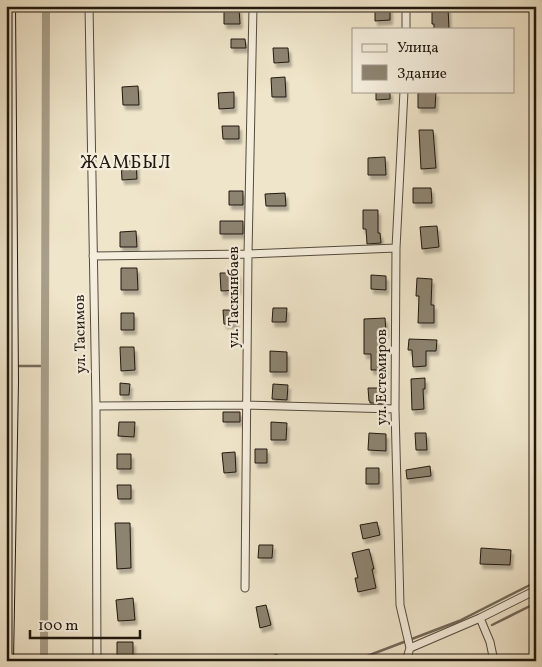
<svg xmlns="http://www.w3.org/2000/svg" width="542" height="667" viewBox="0 0 542 667" font-family="Vollkorn,serif">
<style>
.lines{fill:none;stroke-linecap:round;stroke-linejoin:round}
.stream{stroke:#726959;stroke-width:2.5}
.canal{stroke:#a99f8a;stroke-width:8}
.building{fill:#8c8370;stroke:#20180f;filter:url(#shadow)}
.street-casing{stroke:#544b3e;stroke-width:9}
.secondary-casing{stroke:#20180f;stroke-width:12}
.street{stroke:#f5eedd;stroke-width:7}
.secondary{stroke:#f5eedd;stroke-width:10}
.labels{text-anchor:middle;dominant-baseline:central;stroke-width:4.5;stroke-linejoin:round;paint-order:stroke}
.street-label{font-size:15px;fill:#20180f;stroke:#f5eedd}
.quarter-label{font-size:18px;letter-spacing:1px;fill:#20180f;stroke:#f5eedd}
</style>
<defs>
<filter id="shadow"><feDropShadow dx="2.5" dy="4.5" stdDeviation="1" flood-color="#0004"/></filter>
</defs>
<rect width="100%" height="100%" fill="#efe5ca"/>
<filter id="stains"><feTurbulence type="fractalNoise" baseFrequency=".004" numOctaves="4"/><feColorMatrix values="0 0 0 0 .2 0 0 0 0 .09 0 0 0 0 .02 0 0 0 .5 -.17"/></filter>
<radialGradient id="worn" r=".72"><stop offset=".6" stop-color="#630" stop-opacity="0"/><stop offset="1" stop-color="#630" stop-opacity=".3"/></radialGradient>
<g class="lines">
<path class="stream" d="M16,366H45
M492,625L536,603
M354,661L459,621L536,582"/>
<path class="canal" d="M44,661L46,6"/>
</g>
<path class="building" d="M448,7L449,29H434V24H432V8Z
M239,8L240,24H224V9Z
M375,8H390V20L375,21Z
M231,39H245L246,48H231Z
M273,48H288L289,62L274,63Z
M285,77L286,97H272L271,78Z
M138,86L139,105H123L122,87Z
M376,91H390V99L376,100Z
M234,92V108L219,109L218,93Z
M418,92H436L435,108H418Z
M222,126H239V139H223Z
M419,130H433L436,168L421,169Z
M385,157L386,175H368V158Z
M121,161H136L137,179L122,180Z
M413,188H431L432,203H413Z
M229,191H243V205H229Z
M285,193L286,206H266L265,194Z
M363,210H378V233H380L381,243L367,244L366,229H363Z
M220,221H243V234H220Z
M437,226L439,247L422,249L420,227Z
M136,231L137,247H120V232Z
M121,268H137L138,290H121Z
M220,273H238V290L221,291Z
M371,275L386,276V290L371,289Z
M417,278L432,279L431,305H434V323H418L419,296H416Z
M273,308H287L286,322H272Z
M223,310H236V324H224Z
M121,313H134V330H121Z
M385,318L386,333H381L382,357H384L385,370H371V354H364V319Z
M409,339L437,340L436,351H426V366L413,367L412,350H408Z
M120,347H134L135,370L121,371Z
M270,351L287,352V372H270Z
M425,378V389H423L424,409L412,410L411,379Z
M120,383L130,384L129,395H120Z
M273,384L288,385L287,400L272,399Z
M368,388H382V403H370V401H369Z
M223,412H240V422H223Z
M119,422H135L134,437L118,436Z
M271,422L287,423L286,440H271Z
M369,433L386,434V451L368,450Z
M415,433H426L427,450H416Z
M255,449H267V463H255Z
M235,452L236,472L224,473L222,453Z
M117,454H131V469H117Z
M430,466L431,476L407,479L406,470Z
M366,468H379V484H366Z
M117,485H131V499H118Z
M377,522L380,535L363,539L360,525Z
M115,523H130L131,568L117,569Z
M259,545H273L272,558H258Z
M481,548L511,550L510,565L480,564Z
M369,549L374,569H372L376,588L358,592L355,578H358L352,553Z
M133,598L135,620L118,621L116,600Z
M266,605L271,625L260,628L256,607Z
M117,642H133V661H117Z
M277,654L279,661H260V660Z"/>
<g class="lines">
<g class="street-casing">
<path id="street" d="M89,6L96,406L97,661
M406,29V6
M404,91L396,248L395,409L400,605L410,648L406,661
M93,256L248,254L396,248
M96,406L247,405L395,409
M245,588L248,254L253,6
M480,618L490,642L494,661
M410,648L480,618L536,590"/>
</g>
<g class="secondary-casing">
<path id="secondary" d="M8,661L13,381L10,6"/>
</g>
<use href="#street" class="street"/>
<use href="#secondary" class="secondary"/>
</g>
<g class="labels">
<g class="street-label">
<text transform="translate(234 297) rotate(-90)">ул. Таскынбаев</text>
<text transform="translate(81 334) rotate(-91)">ул. Тасимов</text>
<text transform="translate(382 377) rotate(-90)">ул. Естемиров</text>
</g>
<g class="quarter-label">
<text x="126" y="163">ЖАМБЫЛ</text>
</g>
</g>
<rect width="542" height="667" fill="none" stroke="#efe5ca" stroke-width="25"/>
<rect x="8" y="8" width="527" height="652" fill="none" stroke="#20180f" stroke-width="2.5"/>
<rect x="12" y="12" width="517" height="642" fill="none" stroke="#20180f"/>
<rect x="352" y="28" width="162" height="65" fill="#f5eedd" stroke="#a0988b"/>
<rect x="362" y="44" width="25" height="8" fill="#f5eedd" stroke="#a0988b"/>
<text x="397" y="52" font-size="15" fill="#20180f">Улица</text>
<rect x="362" y="65" width="25" height="15" fill="#8c8370" stroke="#a0988b"/>
<text x="397" y="78" font-size="15" fill="#20180f">Здание</text>
<path d="M30 630v8h110v-8" fill="none" stroke="#20180f" stroke-width="2.5"/>
<text x="38" y="630" font-size="15" fill="#20180f" stroke="#f5eedd" stroke-width="4" paint-order="stroke">100 m</text>
<rect width="100%" height="100%" filter="url(#stains)"/>
<rect width="100%" height="100%" fill="url(#worn)"/>
</svg>
